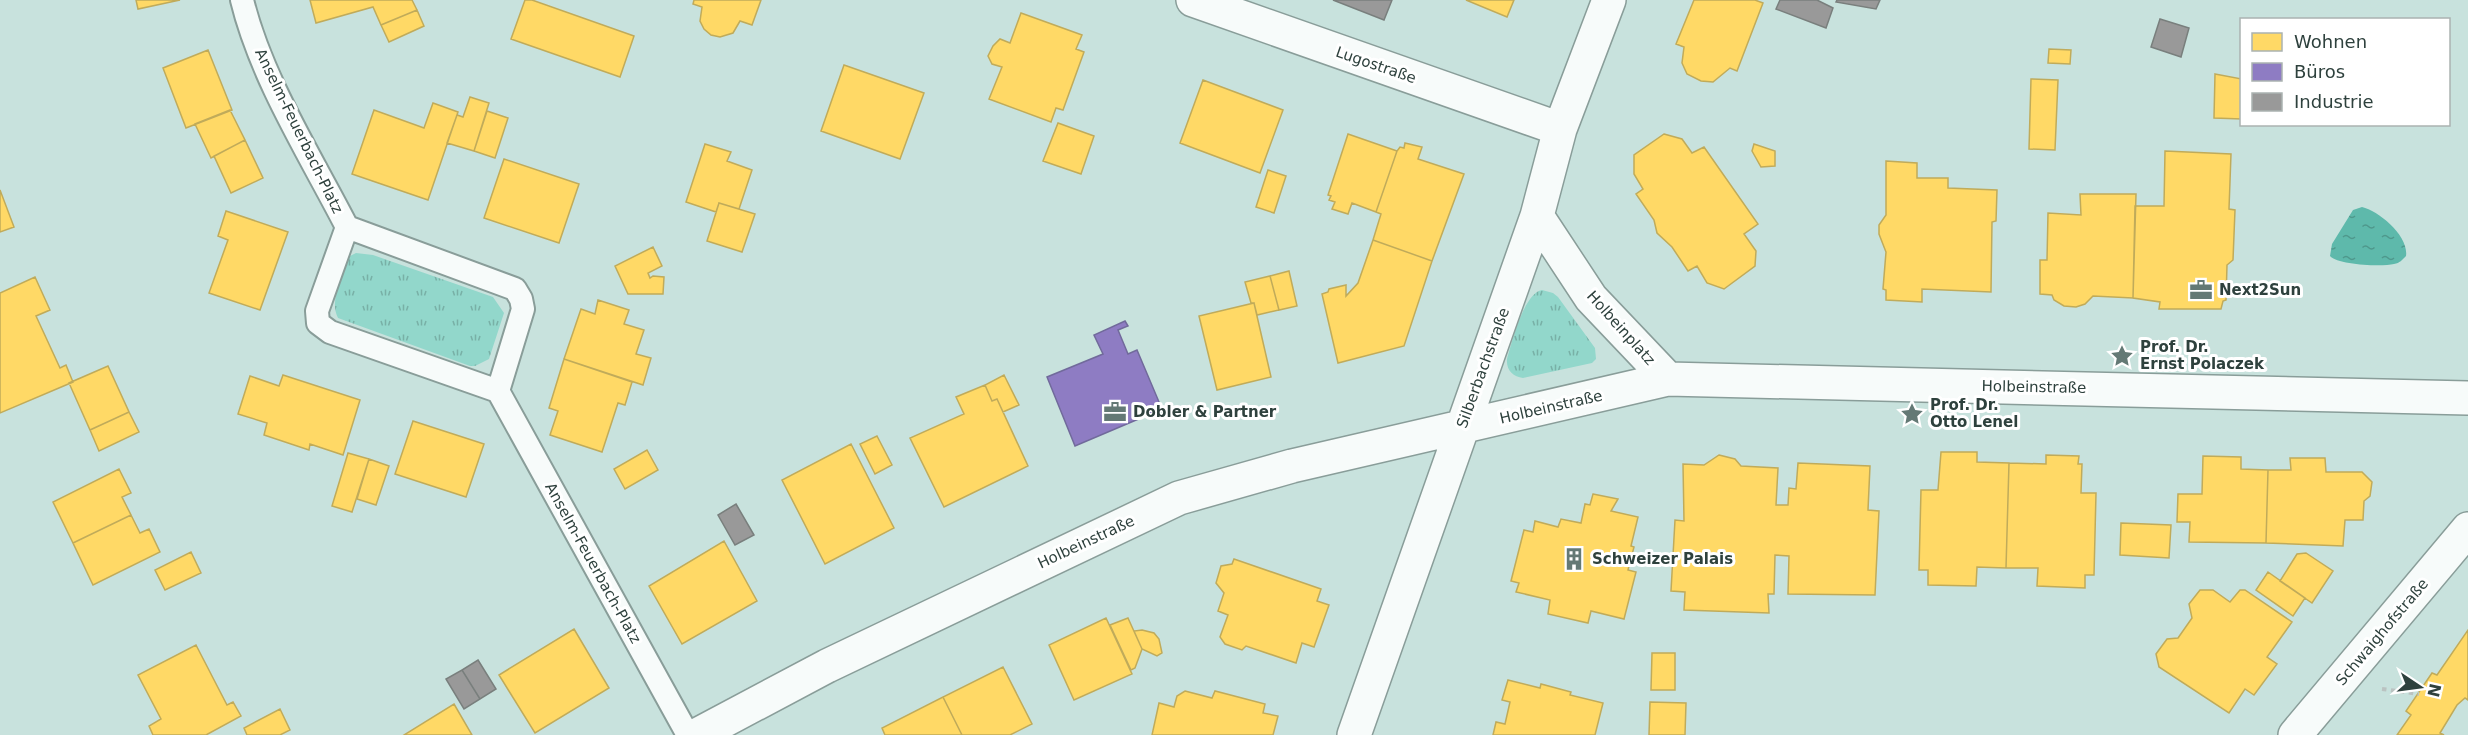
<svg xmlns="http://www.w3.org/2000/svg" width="2468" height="735" viewBox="0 0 2468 735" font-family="'DejaVu Sans',sans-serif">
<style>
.grass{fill:url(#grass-tufts)}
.water{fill:url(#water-ripples)}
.homes{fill:#ffd966;stroke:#c0ab5a;stroke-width:1.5}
.offices{fill:#8e7cc3;stroke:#716a9b;stroke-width:1.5}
.industry{fill:#999;stroke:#797f7d;stroke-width:1.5}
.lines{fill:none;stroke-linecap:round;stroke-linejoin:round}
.lane-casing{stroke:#899d99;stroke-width:26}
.street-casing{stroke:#899d99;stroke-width:36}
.path{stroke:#bac3c1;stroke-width:4;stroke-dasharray:4.5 4.5;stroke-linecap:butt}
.lane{stroke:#f7fbfa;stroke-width:22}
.street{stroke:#f7fbfa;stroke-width:33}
.labels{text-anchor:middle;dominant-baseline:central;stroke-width:6;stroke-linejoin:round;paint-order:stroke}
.street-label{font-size:15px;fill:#2e413d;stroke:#fff}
.poi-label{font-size:15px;font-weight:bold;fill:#2e413d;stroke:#fff;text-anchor:start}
</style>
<defs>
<pattern id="grass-tufts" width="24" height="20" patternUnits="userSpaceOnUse" patternTransform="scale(1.5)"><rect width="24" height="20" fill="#92d7cb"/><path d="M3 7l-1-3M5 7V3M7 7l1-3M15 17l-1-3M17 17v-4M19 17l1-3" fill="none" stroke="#78b0a6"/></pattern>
<pattern id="water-ripples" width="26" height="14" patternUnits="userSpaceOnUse" patternTransform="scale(1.5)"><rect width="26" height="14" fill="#5eb9ab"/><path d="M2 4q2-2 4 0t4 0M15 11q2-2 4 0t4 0" fill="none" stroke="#4e988c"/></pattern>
</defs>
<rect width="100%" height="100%" fill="#c8e2dd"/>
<path class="grass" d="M356,253L373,255L493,297L504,313L489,359L475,366H470L338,318C329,300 342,279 348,261L350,256Z
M1542,290L1553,293L1558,297L1595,348L1596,359L1592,363L1523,378C1513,377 1506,370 1507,359C1512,342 1524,293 1542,290Z"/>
<path class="water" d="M2362,207C2379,211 2409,236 2406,256C2402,260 2400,263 2394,264C2382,267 2338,265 2330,256L2332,244L2353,210Z"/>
<path class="homes" d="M136,0H180L138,9Z
M310,0H412L417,10L381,25L373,7L316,23Z
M525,0H532L634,36L620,77L511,39Z
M694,0H761L752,25L740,21L733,33L720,37L711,35L704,29L700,21L702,7L693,4Z
M1466,0H1514L1507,17Z
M1694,0H1755L1763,3L1737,71L1730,68L1713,82L1701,81L1687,74L1682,63L1684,47L1676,44Z
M417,10L424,26L389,42L381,25Z
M1021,13L1082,35L1076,49L1084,52L1063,110L1056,108L1051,122L989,99L1002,67L992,64L988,56L993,46L1000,39L1010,43Z
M2049,49L2071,50L2070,64L2048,63Z
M208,50L232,110L186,128L163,68Z
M844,65L924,93L900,159L821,131Z
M2215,74L2242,79V119L2214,118Z
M2031,79L2058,80L2055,150L2029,149Z
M1203,80L1283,110L1260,173L1180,143Z
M470,97L489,103L474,151L447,143L457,115L463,117Z
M433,103L458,112L428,200L352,174L374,110L424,128Z
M230,110L245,140L211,158L195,124Z
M487,111L508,118L495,158L474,151Z
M1058,123L1094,136L1081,174L1043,161Z
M1348,134L1397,151L1376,212L1352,203L1348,214L1332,209L1335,202L1329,200L1331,196L1328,195Z
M1664,134L1682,139L1692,153L1704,147L1758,224L1744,234L1756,251L1755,266L1724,289L1707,283L1697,266L1688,271L1672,247L1657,233L1654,220L1636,194L1643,189L1634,174V155Z
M245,140L263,178L231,193L214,156Z
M1405,143L1422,147L1418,159L1464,174L1432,261L1373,240L1381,214L1376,212L1397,151L1400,147L1404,148Z
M705,144L731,152L727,161L752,170L739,209L719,203L716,212L686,202Z
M1754,144L1775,151V166L1761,167L1752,151Z
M2165,151L2231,154L2229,209L2235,210L2233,260L2227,265L2226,300L2223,301L2221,309H2159L2160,302L2133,298L2135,206H2164Z
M504,159L579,184L559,243L484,218Z
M1886,161L1917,163V178H1948V188L1997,190L1996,221L1992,222L1991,292L1922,289V302L1886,300V290L1883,289L1886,252L1879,234V225L1886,215Z
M1268,170L1286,176L1274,213L1256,207Z
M0,190L14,227L0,232Z
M2080,194H2136L2133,298L2093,296L2085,304L2076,307L2064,306L2054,300L2052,295L2040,294V260H2047L2048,213L2081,215Z
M719,203L755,214L742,252L707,241Z
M226,211L288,232L260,310L209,293L228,240L218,236Z
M1373,240L1432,261L1404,346L1338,363L1322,294L1328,292L1329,289L1346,285V296L1358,283Z
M653,247L662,266L648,273L650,278L653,276L664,277L663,294H628L615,266Z
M1289,271L1297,306L1279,310L1270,276Z
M1270,276L1279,310L1257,315L1254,303H1251L1245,282Z
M35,277L50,310L36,316L60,368L66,365L73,382L0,413V293Z
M598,300L629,310L624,324L644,330L636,354L651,358L643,385L564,359L581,309L595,314Z
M1254,303L1271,377L1217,390L1199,316Z
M564,359L632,382L625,405L618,403L602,452L550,435L558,411L549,408Z
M108,366L129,412L90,430L69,383Z
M283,375L360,400L343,455L310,444L309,450L264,435L267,423L238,414L250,376L279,386Z
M1004,375L1019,405L1003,412L997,399L992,401L985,385Z
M985,385L992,401L997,399L1028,466L944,507L910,438L964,414L956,397Z
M129,412L139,432L99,451L90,430Z
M413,421L484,444L466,497L395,474Z
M877,436L892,465L875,474L860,444Z
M851,444L894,528L825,564L782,480Z
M647,450L658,470L625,489L614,469Z
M1941,452H1977V462L2009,463L2006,568L1977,567L1976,586L1928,585V570H1919L1921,490H1938Z
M348,453L369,459L352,512L332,506Z
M1719,455L1735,459L1741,466L1778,468L1776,505H1788L1789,488L1796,489L1798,463L1870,466L1868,510L1879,511L1875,595L1788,594L1789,556L1775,555L1774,594H1768L1769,613L1684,610L1685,592L1671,591L1675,520L1684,521L1683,464L1704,465Z
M2046,455L2079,456L2078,464H2082L2081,493H2096L2094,575H2085V588L2037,586L2038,568H2006L2009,463L2046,464Z
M2203,456L2241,457V469L2268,470L2266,543L2189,542L2190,522H2177L2178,494H2202Z
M2290,458H2325L2326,472H2362L2372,482L2370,496L2364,501L2363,520H2345L2343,546L2266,543L2268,470H2291Z
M369,459L389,466L376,505L357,499Z
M119,469L131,493L122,497L131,515L73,543L53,502Z
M1593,494L1618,499L1611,511L1638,517L1631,546L1634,547L1628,570L1636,572L1624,619L1591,611L1588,623L1548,614L1550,600L1516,592L1519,583L1511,581L1524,530L1533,532L1535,521L1558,527L1561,519L1581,523L1585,504L1590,505Z
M131,515L140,533L149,529L160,552L93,585L73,543Z
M2121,523L2171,525L2169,558L2120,555Z
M724,541L757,601L682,644L649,586Z
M191,552L201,573L165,590L155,570Z
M2306,553L2333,571L2312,603L2280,581L2297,554Z
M1234,559L1321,589L1317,601L1329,605L1314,647L1302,643L1296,663L1246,646L1242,650L1225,644L1220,637L1228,615L1218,611L1224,593L1216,583L1221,566L1232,564Z
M2268,572L2305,598L2293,616L2256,590Z
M2200,590H2213L2230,602L2240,590H2245L2292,622L2267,657L2277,664L2254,695L2245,689L2229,713L2159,667L2156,654L2167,639L2178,638L2192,618L2189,604Z
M1106,618L1132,674L1074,700L1049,645Z
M1128,618L1142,649L1135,668L1131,670L1110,625Z
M574,629L609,688L535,733L499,675Z
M1142,630L1154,633L1159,639L1162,653L1157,656L1142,649L1134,631Z
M2468,630V700L2465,698L2457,705L2440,733L2444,735H2397L2411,715L2406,711L2432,673L2437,675Z
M196,645L227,705L233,702L241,716L206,735H153L149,726L161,719L138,675Z
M1652,653H1675V690H1651Z
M1003,667L1032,724L1010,735H962L943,697Z
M1508,680L1540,688L1541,684L1571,692L1570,695L1603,703L1595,735H1493L1496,722L1505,724L1510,702L1502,700Z
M1185,691L1212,698L1215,691L1265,704L1263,713L1278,716L1273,735H1152L1159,703L1174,707L1177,696Z
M943,697L962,735H885L882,728Z
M1650,702L1686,703L1685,735H1649Z
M454,704L472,735H404Z
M280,709L290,730L280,735H247L244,728Z"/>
<path class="offices" d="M1125,321L1128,326L1118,330L1128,354L1137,350L1162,409L1075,446L1047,377L1103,354L1094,335Z"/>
<path class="industry" d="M1333,0H1392L1384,20Z
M1780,0H1817L1833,8L1826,28L1776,9Z
M1837,0H1880L1876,9L1836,2Z
M2160,19L2189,28L2181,57L2151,47Z
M736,504L754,535L735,545L718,515Z
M478,660L496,689L480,699L462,670Z
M462,670L480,699L464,709L446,679Z"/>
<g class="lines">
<g class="lane-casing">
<path id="lane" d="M242,0C261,78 310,155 347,227L515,289L521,299L523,309L498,391L330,332L318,323L317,311L347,227
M498,391L688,735"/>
</g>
<g class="street-casing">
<path id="street" d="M1193,0L1560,129
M1537,216L1591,298L1668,379
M697,735L827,666L1179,498L1292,466L1668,379L2468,398
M1354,735L1537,216L1560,129L1609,0
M2295,735L2468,529"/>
</g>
<path class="path" d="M2382,689L2419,694"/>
<use href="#lane" class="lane"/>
<use href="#street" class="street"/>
</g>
<defs>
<g id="office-bare" transform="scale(1.8)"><path d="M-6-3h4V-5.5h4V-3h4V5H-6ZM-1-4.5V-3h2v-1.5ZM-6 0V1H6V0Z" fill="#647975" stroke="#fff" stroke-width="2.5" paint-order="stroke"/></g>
<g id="sight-bare" transform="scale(1.8)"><path d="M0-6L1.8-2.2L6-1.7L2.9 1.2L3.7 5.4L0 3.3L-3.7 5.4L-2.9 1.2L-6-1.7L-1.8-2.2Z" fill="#647975" stroke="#fff" stroke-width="2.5" paint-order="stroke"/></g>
<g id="building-bare" transform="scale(1.8)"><path d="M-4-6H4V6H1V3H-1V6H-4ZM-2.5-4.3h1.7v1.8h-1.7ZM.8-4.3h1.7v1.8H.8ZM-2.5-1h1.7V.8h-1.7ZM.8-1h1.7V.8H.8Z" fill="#647975" stroke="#fff" stroke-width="2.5" paint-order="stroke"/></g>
</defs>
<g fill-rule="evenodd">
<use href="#office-bare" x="2201" y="290"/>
<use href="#sight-bare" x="2122" y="356"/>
<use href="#office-bare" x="1115" y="412"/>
<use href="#sight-bare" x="1912" y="414"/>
<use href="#building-bare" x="1574" y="559"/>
</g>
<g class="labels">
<g class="street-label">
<text transform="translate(1376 65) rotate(19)">Lugostraße</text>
<text transform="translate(299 131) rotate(64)">Anselm-Feuerbach-Platz</text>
<text transform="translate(1621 328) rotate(48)">Holbeinplatz</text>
<text transform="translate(1483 368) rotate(-70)">Silberbachstraße</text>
<text transform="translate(2034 387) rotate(1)">Holbeinstraße</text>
<text transform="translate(1551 407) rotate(-13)">Holbeinstraße</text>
<text transform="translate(1086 542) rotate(-25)">Holbeinstraße</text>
<text transform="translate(593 563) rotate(61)">Anselm-Feuerbach-Platz</text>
<text transform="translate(2382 632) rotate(-50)">Schwaighofstraße</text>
</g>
<g class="poi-label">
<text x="2219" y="290">Next2Sun</text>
<text x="2140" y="347">Prof. Dr.<tspan x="2140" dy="17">Ernst Polaczek</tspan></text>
<text x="1930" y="405">Prof. Dr.<tspan x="1930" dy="17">Otto Lenel</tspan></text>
<text x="1133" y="412">Dobler &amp; Partner</text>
<text x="1592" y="559">Schweizer Palais</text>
</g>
</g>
<rect x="2240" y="18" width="210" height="108" fill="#ffffff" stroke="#abb3b1" stroke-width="1.5"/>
<rect x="2252" y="33" width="30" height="18" fill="#ffd966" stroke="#abb3b1" stroke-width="1.5"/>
<text x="2294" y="48" font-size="18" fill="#2e413d">Wohnen</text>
<rect x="2252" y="63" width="30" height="18" fill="#8e7cc3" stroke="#abb3b1" stroke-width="1.5"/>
<text x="2294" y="78" font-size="18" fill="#2e413d">Büros</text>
<rect x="2252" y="93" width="30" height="18" fill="#999999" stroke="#abb3b1" stroke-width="1.5"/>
<text x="2294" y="108" font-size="18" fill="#2e413d">Industrie</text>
<g transform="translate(2420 687) rotate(103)" stroke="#ffffff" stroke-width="4.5" paint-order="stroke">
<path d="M0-4.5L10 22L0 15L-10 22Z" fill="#2e413d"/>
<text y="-9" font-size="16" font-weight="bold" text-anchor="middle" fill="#2e413d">N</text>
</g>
</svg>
